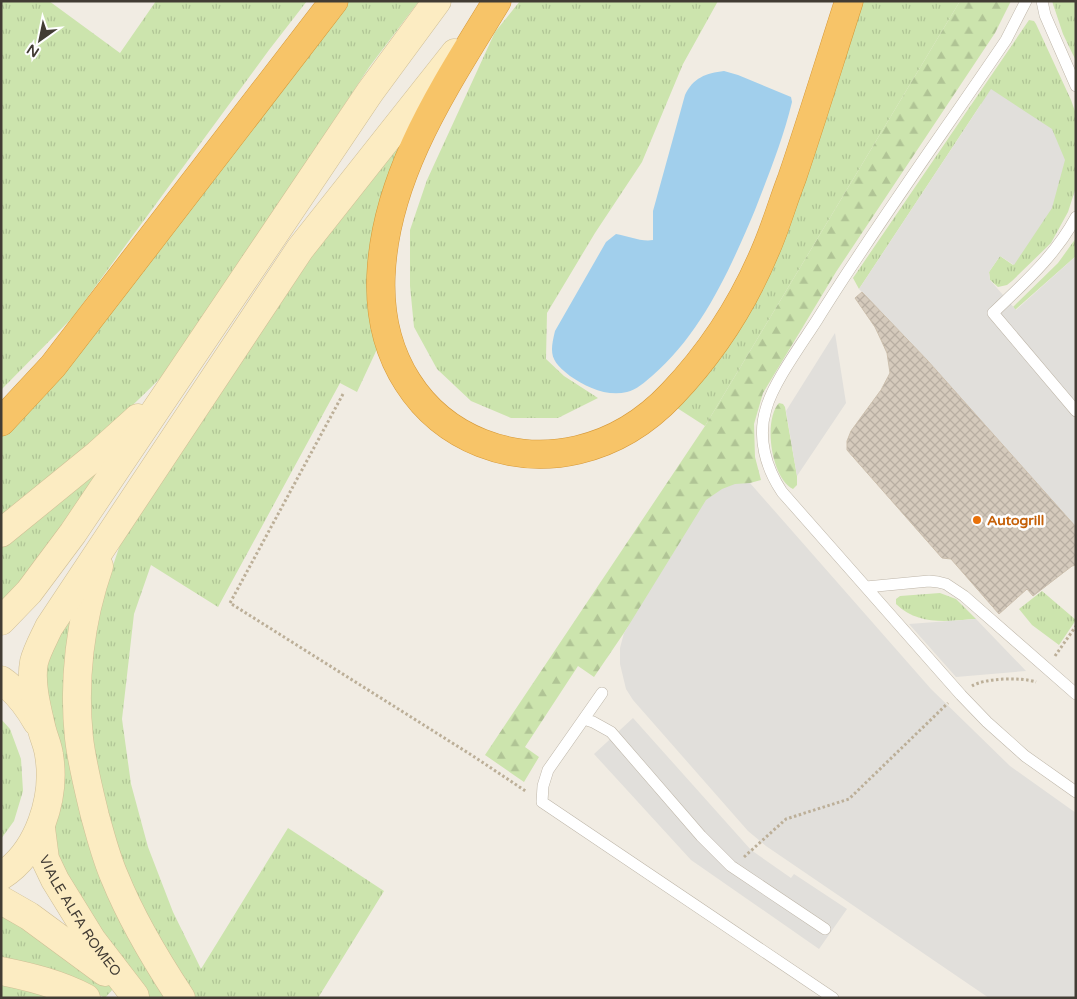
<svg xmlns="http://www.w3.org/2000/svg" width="1077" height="999" viewBox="0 0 1077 999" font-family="'Varela Round',sans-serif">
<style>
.grass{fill:url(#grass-tufts)}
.forest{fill:url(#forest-firs)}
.parking{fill:#e1dfdb}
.water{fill:#a1cfec}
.building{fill:url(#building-cross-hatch);stroke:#ccbfad}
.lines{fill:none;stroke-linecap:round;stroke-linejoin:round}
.service-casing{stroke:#beb6a9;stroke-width:12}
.secondary-casing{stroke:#cfbe95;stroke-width:29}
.motorway-casing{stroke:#d59838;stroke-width:29}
.path{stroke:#bcaf98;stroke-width:3;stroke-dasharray:2.5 2.5;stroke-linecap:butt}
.service{stroke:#fff;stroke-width:11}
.secondary{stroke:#fcecc2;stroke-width:28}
.motorway{stroke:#f7c468;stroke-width:28}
.food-dot{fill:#e8710a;stroke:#fff;stroke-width:2}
.labels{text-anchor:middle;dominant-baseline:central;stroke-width:5;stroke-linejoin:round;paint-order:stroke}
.food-label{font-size:14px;font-weight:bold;fill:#c56008;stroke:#fff;text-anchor:start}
.street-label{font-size:14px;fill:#423c34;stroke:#fff}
</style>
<defs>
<pattern id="grass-tufts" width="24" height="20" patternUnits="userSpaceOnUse" patternTransform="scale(1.25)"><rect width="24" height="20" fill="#cce4ad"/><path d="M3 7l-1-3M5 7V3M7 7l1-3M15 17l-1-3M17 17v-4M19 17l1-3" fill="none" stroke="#b0c495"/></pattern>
<pattern id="forest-firs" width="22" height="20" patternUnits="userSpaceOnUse" patternTransform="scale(1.25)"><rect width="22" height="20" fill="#cce4ad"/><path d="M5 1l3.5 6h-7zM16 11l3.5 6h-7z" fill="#b0c495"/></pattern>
<pattern id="building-cross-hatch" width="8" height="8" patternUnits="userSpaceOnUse" patternTransform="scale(1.25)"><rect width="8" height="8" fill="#d5cabc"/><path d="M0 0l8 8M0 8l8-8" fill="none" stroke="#b8aea2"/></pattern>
</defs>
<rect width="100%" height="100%" fill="#f1ece3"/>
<path class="grass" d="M1,1H49L120,53L156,1H307L269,50L73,317L1,390Z
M345,1H419L370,66L169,369C117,424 59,470 1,518V436L59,372Z
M520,1H718L683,64L642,162L595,233L547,313L546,359L564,376L598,398L558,418H511L471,401L437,369L414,327L410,286V230L427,180L495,32Z
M861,1H960L705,426L674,406L699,377Z
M1052,1H1075L1076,61L1063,34Z
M1029,20L1034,21L1036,24L1071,100L1076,114V187L1068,212L1051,243L1012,281L1007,285L998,287L990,280L989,272L1000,256L1013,265L981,104L859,289L853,278Z
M409,123L378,347L357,392L340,383L218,607L151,565L134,614L122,719L131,784L148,847L173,912L201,969L288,828L384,891L318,998H194L139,911L99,792L87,690L94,639L104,592L123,536L309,256Z
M1076,238V256L1015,310L1013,307L1058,263Z
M127,434L77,508L1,606V547L42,515Z
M82,590L71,740L172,998H147L62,876L49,828L42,663Z
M1042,591L1076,620L1059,645L1032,625L1019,609Z
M940,593L956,599L976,619C947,621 919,626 896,604V599L900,596Z
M1,719L10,729L21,759L23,791L14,821L1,839Z
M1,908L83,963L113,989L105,998L72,981L1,962Z
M1,984L58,998H1Z"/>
<path class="forest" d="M960,1H1011L995,33L836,272L763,393L754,424L755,457L761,480L750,483L628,627L594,677L578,666L525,747L539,757L524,782L485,755L705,426Z
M779,403L783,404L785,407L797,476V485L793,489C771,478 763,420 779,403Z"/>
<path class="parking" d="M991,89L1052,129L1065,160L1052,208L1014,265L1000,256L989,272L990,280L1016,310L1076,256V527L928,361L859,289Z
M835,333L846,403L797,476L786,411Z
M750,483L931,689L1010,766L1076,813V998H989L766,846L748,831L633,700L626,689L620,664V648L624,633L706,500L722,489L735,484Z
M976,619L1026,671L956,677L909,624Z
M633,718L751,850L791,878L794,874L847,909L819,949L691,860L594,754Z"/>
<path class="water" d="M724,71L738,75L791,97L792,102C783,139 769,174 755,210C730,269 702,333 652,376C645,382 636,390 627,392C607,397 586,387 570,376C551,361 549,355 555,331L606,242L616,234C628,236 641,242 653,240V211L685,95C693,78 706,73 724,71Z"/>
<path class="building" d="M862,292L928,361L1076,527V565L1072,566L1033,596L1027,589L999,614L951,559L942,558L847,450V441L851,431L881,390L890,373L887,353L882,342L875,327L855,298Z"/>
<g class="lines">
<g class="service-casing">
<path id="service" d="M1026,1L1006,40C943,133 876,225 817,320C801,345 773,383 766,409C757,438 766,468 782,492L961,695L987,722L1025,756L1076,792
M1042,1L1045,15L1076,86
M1076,217C1055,256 1024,283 993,313L1076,411
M866,587L929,581L938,582L946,584L964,596L1076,694
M602,693L548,770L543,786L542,802L833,998
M584,719L593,722L611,732L701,836L731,866L825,929"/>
</g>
<g class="secondary-casing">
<g id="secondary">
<path d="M1,533L98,454L138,418"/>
<path d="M99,566C80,620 73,681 79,738C82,764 89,791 95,816C101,837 106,858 115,878C132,920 156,960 181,998"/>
<path d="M1,621L29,592L73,533L370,92L437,1"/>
<path d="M1,680C17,691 28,706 37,722"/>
<path id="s1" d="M41,828L45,859L55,880L92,940L135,996"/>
<path d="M1,876C39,852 56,797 49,755C48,746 44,738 42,730C37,709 30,683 34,662C37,650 44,638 49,627L300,249L455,53"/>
<path d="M1,900L29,916L105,972"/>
<path d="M1,971C31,977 59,984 86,998"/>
</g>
</g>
<g class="motorway-casing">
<path id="motorway" d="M497,1C446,85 385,174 381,276C374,444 559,514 672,394C712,352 744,302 766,249C776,226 783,201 792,178C812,119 830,60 849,1
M1,422L53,366L334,1"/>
</g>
<path class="path" d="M343,394L230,603L473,756L527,792
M1055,656L1076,626
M972,686C984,678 1022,677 1036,682
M744,857L786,819L849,799L948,703"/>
<use href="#service" class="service"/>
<use href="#secondary" class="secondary"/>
<use href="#motorway" class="motorway"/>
</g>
<circle class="food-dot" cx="977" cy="520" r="5"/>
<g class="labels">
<g class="food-label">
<text x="987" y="520">Autogrill</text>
</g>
<g class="street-label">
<text stroke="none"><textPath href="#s1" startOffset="98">VIALE ALFA ROMEO</textPath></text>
</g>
</g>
<rect width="1077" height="999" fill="none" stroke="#423c34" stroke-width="5"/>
<g transform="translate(40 40) rotate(213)" stroke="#ffffff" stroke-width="4" paint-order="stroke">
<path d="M0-4L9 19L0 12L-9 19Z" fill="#423c34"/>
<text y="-8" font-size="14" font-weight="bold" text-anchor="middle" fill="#423c34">N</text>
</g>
</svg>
